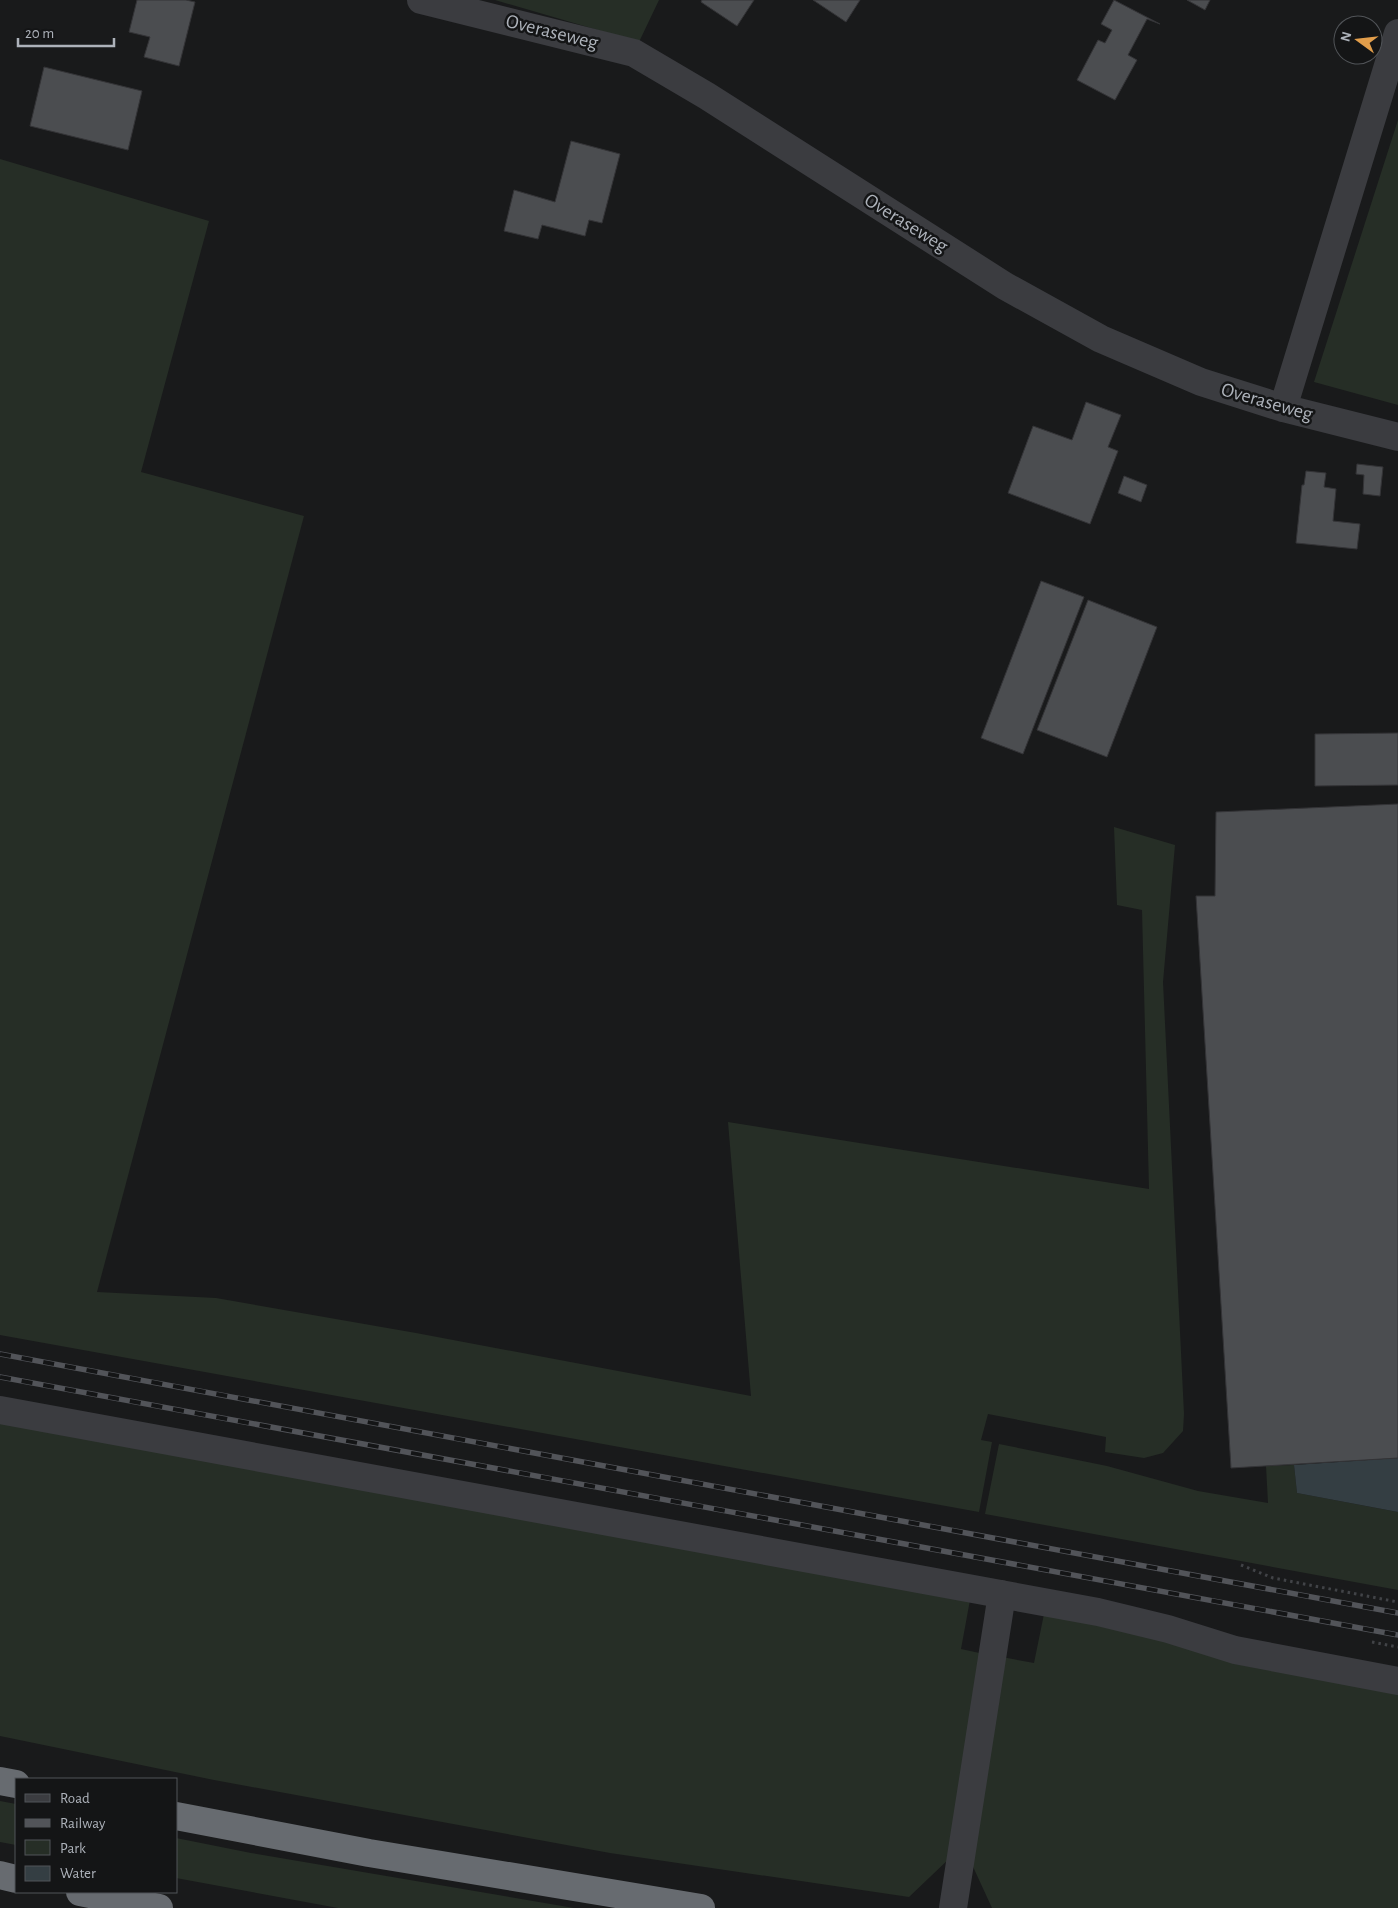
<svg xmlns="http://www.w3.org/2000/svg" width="1398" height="1908" viewBox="0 0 1398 1908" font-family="'Alegreya Sans',sans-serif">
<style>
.green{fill:#262e26}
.water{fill:#343e43}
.building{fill:#4b4d50;stroke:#343437}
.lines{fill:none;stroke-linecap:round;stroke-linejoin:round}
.path{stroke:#414347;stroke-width:3;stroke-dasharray:2.5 4;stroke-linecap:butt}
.minor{stroke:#3b3c40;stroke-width:28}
.highway{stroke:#676b70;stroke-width:28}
.rail-casing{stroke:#525459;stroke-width:5.5}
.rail{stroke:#141516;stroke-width:4;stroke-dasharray:11;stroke-linecap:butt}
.labels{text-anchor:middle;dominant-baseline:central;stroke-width:5;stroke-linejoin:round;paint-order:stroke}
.street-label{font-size:20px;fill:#adb2ba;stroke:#141516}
</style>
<rect width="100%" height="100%" fill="#191a1b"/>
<path class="green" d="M495,0H659L639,42Z
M1398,120V405L1314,382Z
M0,159L209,221L141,472L304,516L97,1292L216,1298L416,1333L751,1396L728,1122L1149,1189L1142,910L1117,905L1114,827L1175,845L1163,982L1184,1414L1183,1431L1163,1453L1144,1458L1105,1452L1106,1437L988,1414L981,1440L992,1442L979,1512L0,1335Z
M0,1418L970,1600L961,1649L984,1654L952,1856L909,1897L610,1853L214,1780L0,1736Z
M999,1444L1107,1466L1198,1491L1268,1503L1266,1466L1294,1465L1297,1493L1398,1512V1590L985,1514Z
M1044,1614L1398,1688V1908H992L969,1858L1002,1657L1034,1663Z
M0,1801L16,1804V1845L0,1842Z
M176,1838L251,1853L574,1908H338L176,1878Z"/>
<path class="water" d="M1398,1458V1512L1297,1493L1294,1465Z"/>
<path class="building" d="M137,0H186L195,2L179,66L144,57L150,37L129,32Z
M702,0H754L737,26L701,2Z
M813,0H860L846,22Z
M1114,0L1160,24L1147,19L1128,55L1137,60L1115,100L1077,80L1098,40L1105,43L1112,30L1101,24Z
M1187,0H1210L1205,10Z
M44,67L142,91L128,150L30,126Z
M571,141L620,154L602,223L589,220L585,236L542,225L538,239L504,231L514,190L555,202Z
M1086,402L1121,415L1108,447L1118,451L1090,524L1008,493L1033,426L1072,440Z
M1357,464L1383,467L1380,496L1363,494L1364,475L1356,474Z
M1306,471L1326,473L1324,487L1336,489L1333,521L1360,524L1357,549L1296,543L1302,485H1304Z
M1124,476L1147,485L1141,502L1118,493Z
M1041,581L1084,597L1023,754L981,738Z
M1088,600L1157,627L1107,757L1037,730Z
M1398,733V785L1315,786V734Z
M1398,804V1458L1231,1468L1196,896H1215L1216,812Z"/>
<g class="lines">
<path class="path" d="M1241,1565L1273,1578L1398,1602
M1372,1642L1398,1647"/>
<path class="minor" d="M421,0L634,53L707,96L1005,286L1101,339L1201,382L1283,408L1398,437
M1283,408L1398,33
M0,1410L1098,1612L1168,1629L1235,1650L1398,1681
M953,1908L1002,1594"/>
<path class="highway" d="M0,1781L16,1784
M176,1816L369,1853L701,1908
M0,1875L16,1879
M80,1892L159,1908"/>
<g class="rail-casing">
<path id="rail" d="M0,1354L1398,1613
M0,1377L1398,1635"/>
</g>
<use href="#rail" class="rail"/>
</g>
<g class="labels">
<g class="street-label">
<text transform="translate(552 32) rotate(14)">Overaseweg</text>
<text transform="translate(906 223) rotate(32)">Overaseweg</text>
<text transform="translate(1267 402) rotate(16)">Overaseweg</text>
</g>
</g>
<rect x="15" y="1778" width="162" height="115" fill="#141516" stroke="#515458"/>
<rect x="25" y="1794" width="25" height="8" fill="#3b3c40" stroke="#515458"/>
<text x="60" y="1803" font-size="15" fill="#adb2ba">Road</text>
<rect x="25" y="1819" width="25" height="8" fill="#525459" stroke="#515458"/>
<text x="60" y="1828" font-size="15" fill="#adb2ba">Railway</text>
<rect x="25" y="1840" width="25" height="15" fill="#262e26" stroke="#515458"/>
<text x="60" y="1853" font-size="15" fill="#adb2ba">Park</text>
<rect x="25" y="1866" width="25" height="15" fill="#343e43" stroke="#515458"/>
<text x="60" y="1878" font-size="15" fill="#adb2ba">Water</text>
<g transform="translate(1358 40) rotate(285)"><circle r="24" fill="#141516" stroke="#515458"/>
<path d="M0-4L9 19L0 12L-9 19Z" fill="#e29e4b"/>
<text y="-8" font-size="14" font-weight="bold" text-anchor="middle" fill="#adb2ba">N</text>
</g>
<path d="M18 38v8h96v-8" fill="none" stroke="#adb2ba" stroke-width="2.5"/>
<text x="25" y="38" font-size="15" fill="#adb2ba" stroke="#141516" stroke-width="4" paint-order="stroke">20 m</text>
</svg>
